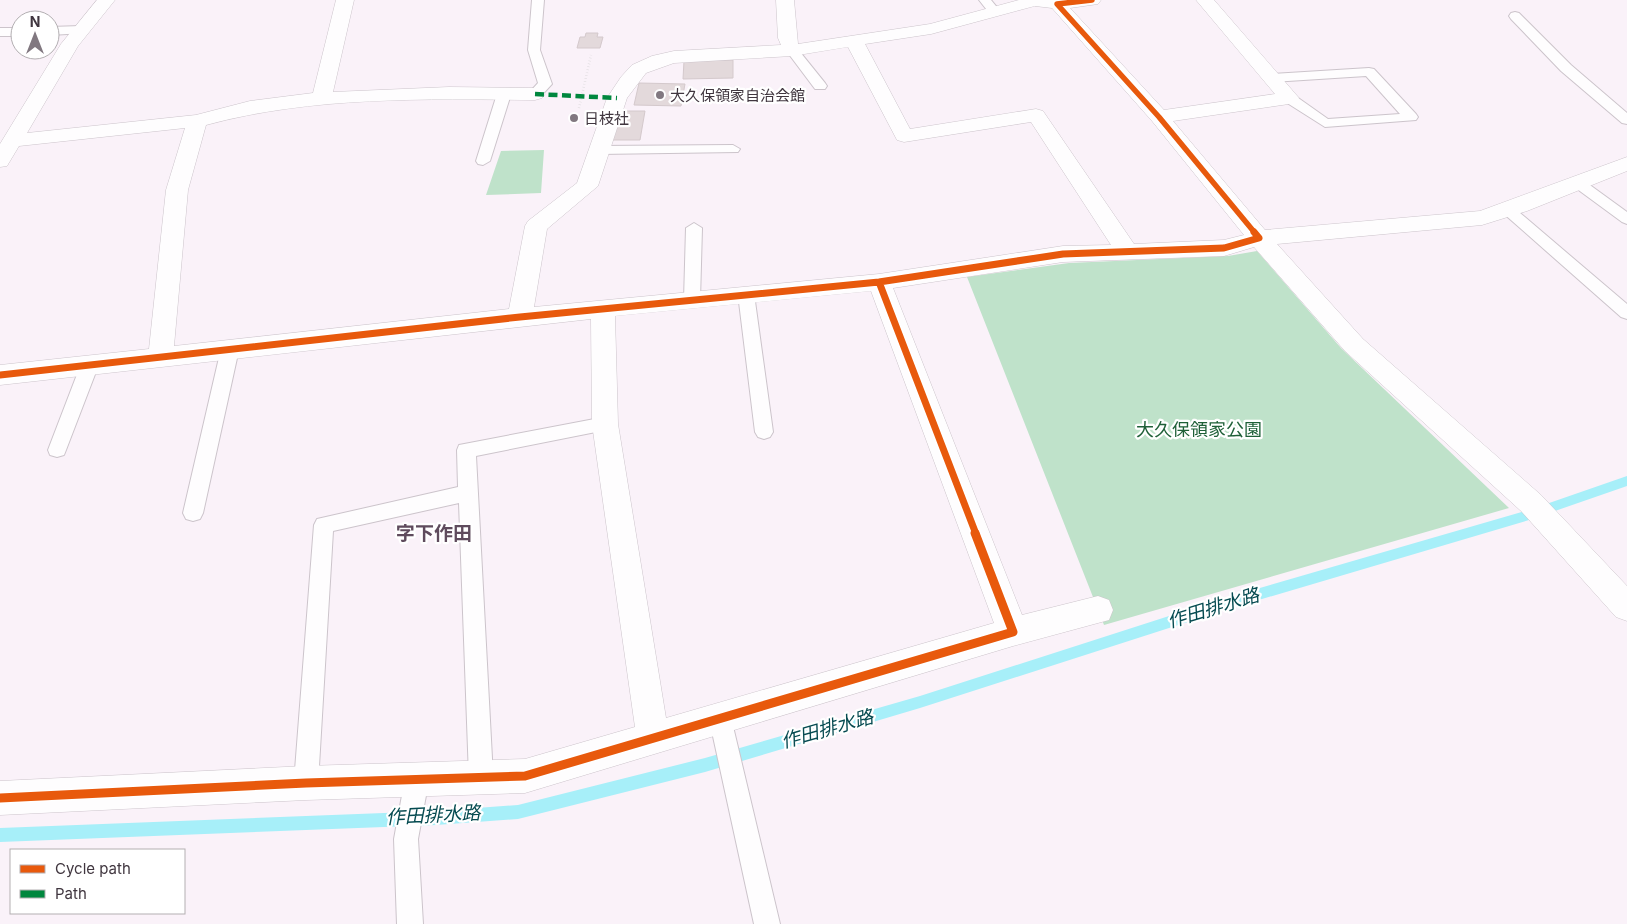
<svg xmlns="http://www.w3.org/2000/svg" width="1627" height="924" viewBox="0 0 1627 924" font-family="Inter,'Noto Sans JP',sans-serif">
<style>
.green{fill:#bfe2ca}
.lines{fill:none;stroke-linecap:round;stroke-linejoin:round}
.stream{fill:#a7eff9;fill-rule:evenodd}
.building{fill:#e3d9db;stroke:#d4c9cc}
.lane-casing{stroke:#ccc4cb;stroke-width:2}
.street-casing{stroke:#ccc4cb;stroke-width:1}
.path{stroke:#dad8da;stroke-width:2.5;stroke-dasharray:0.5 2.5;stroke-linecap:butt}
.lane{fill:#fefdfe;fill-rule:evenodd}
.street{fill:#fefdfe;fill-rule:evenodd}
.quiet{stroke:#00873e;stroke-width:4.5;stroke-dasharray:9 4.5;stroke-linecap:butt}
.cycleway-far2-casing{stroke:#fff;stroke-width:8}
.cycleway-far1-casing{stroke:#fff;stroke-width:10}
.cycleway-casing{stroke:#fff;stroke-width:12}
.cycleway-far2{stroke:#e8590c;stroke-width:5.5}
.cycleway-far1{stroke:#e8590c;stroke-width:7}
.cycleway{stroke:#e8590c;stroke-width:9}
.poi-dot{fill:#817880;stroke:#fff;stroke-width:2}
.labels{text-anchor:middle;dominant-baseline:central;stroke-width:4.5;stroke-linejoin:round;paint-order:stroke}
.far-poi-label{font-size:15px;fill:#40363f;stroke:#fff;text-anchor:start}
.park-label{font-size:18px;fill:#1f6038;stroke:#fff}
.neighbourhood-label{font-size:19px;font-weight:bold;fill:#5f4b5d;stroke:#fff}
.water-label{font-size:19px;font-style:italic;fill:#064b51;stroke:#fff}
</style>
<rect width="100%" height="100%" fill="#faf2f9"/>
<path class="green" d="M544,150L541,193L486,195L501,151Z
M1257,251L1341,348L1509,508L1104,625L967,277L1069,263L1228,256Z"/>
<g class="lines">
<path class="stream" d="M1627,476V486L1529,520L1225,610L920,708L705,772L518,819L436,825L0,842V828L436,811L518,805L705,758L920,696L1225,598L1529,510Z"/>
</g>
<path class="building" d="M586,33H598L597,37H603L600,48H577L580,37H585Z
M733,60V78L683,79L684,61Z
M639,83L685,84L681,106L634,105Z
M619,111H645L640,140H613Z"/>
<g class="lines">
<g class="lane-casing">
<path id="lane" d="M532,0H544L540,50L552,84L540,97L535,98L528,94L538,83L528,50Z
M979,0H991L1000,11L994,15L990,14Z
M1515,12L1519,13L1571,65L1627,113V124L1622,123L1561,71L1511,19L1509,16L1511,13Z
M81,26L85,27L87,30L85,33L50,35V27Z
M0,28H20V36H0Z
M792,46L796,47L825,83L827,86L825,89H815L788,53L786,50L788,47Z
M1369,68L1374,69L1416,114L1418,117L1416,120L1325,127L1284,101L1282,98L1284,95H1294L1328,119L1400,114L1366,76L1272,82L1266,78L1272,74Z
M504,90L511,94L490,161L483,165L478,164L476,161L497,94Z
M733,145L740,149L738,152L599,154L592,150L599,146Z
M1578,178L1583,180L1627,212V224L1622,222L1573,186L1571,183L1573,180Z
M1508,205L1513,207L1627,304V319L1621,317L1503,213L1501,210Z
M694,223L702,228L700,300L698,304H686L684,300L686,228Z
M746,288L752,290L754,294L773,432L770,437L764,439L758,437L755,432L738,294L740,290Z
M230,343L236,345L239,349L203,513L200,519L193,521L186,519L183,513L221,349L224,345Z
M90,358L96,359L99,364L66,450L64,455L57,457L50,455L48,450L81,364L84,359Z
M605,417L611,419L614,424L611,429L476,456L493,777L489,785L481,789L473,785L469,777L459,503L333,531L318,783L314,791L306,795L298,791L294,783L314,525L317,519L458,487L457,450L459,445Z
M720,707L728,710L731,718L780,924H754L709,718L712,710Z
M417,767L425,771L429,779L418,839L423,924H397L394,839L405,779L409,771Z"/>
</g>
<g class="street-casing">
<path id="street" d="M97,0H115L78,46L27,133L196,115L250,101L313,93L336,0H354L333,92L449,87L535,88L542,90L545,94L542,98L535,100C425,99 313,96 206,125L188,190L174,346L509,309L525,226L528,221L577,183L607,98L621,77L632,65L652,56L674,51L781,45L778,38L776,0H794L798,44L930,24L1019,0H1101L1098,4L1070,8L1164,110L1275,94L1196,0H1214L1299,98L1296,102L1289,104L1173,121L1265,230L1480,211L1627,157V171L1527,211L1482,225L1277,244L1363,339L1541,495L1627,586V621L1616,617L1521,511L1345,351L1254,247L1224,256L1063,262L893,288L1022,615L1098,596L1109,600L1113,610L1109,620L1013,646L525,793L306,800L0,815V781L306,766L525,759L635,727L592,424L591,319L0,385V365L149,349L166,190L185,128L19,146L7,166L0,167V144L61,44ZM1035,6L1052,8L1152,121L1244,235L1224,240L1134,244L1043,111L1036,109L910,129L865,44L931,34ZM848,47L897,140L904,142L1031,122L1111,245L1063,246L879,274L534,307L547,229L598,186L627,98L646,73L674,63L792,56ZM871,291L994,623L666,718L618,424L615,316Z"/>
</g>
<path class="path" d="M579,108L591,55"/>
<use href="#lane" class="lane"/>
<use href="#street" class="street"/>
<path class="quiet" d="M535,94L617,98"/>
<g class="cycleway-far2-casing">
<path id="cycleway-far2" d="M1092,0L1057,4L1159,117L1255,233"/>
</g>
<g class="cycleway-far1-casing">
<path id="cycleway-far1" d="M879,282L976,534
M0,375L520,317L879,282L1063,254L1224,248L1259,238L1254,232"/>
</g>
<g class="cycleway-casing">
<path id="cycleway" d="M0,798L306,783L525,776L1013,632L975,533"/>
</g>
<use href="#cycleway-far2" class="cycleway-far2"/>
<use href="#cycleway-far1" class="cycleway-far1"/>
<use href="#cycleway" class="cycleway"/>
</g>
<g class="poi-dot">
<circle cx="660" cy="95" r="5"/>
<circle cx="574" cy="118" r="5"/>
</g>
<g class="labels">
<g class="far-poi-label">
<text x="670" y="95">大久保領家自治会館</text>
<text x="584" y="118">日枝社</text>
</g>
<g class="park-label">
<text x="1199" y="429">大久保領家公園</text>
</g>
<g class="neighbourhood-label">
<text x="434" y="533">字下作田</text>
</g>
<g class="water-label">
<text transform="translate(1213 608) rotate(-17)">作田排水路</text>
<text transform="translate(827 729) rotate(-16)">作田排水路</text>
<text transform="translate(433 815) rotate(-3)">作田排水路</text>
</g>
</g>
<rect x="10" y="849" width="175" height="65" fill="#ffffff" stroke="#b3afb2"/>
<rect x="20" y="865" width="25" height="8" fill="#e8590c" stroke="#b3afb2"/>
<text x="55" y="874" font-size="15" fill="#40363f">Cycle path</text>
<rect x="20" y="890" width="25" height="8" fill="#00873e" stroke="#b3afb2"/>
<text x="55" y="899" font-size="15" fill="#40363f">Path</text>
<g transform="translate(35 35)"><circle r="24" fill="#ffffff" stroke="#b3afb2"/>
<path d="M0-4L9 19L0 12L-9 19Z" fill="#817880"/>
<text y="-8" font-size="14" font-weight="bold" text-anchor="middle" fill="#40363f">N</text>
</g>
</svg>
